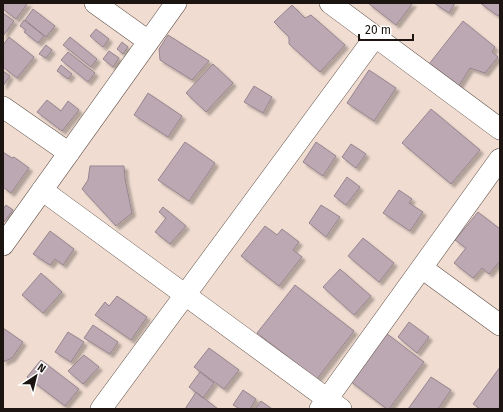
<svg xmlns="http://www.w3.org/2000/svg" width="503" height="412" viewBox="0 0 503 412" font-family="'Fira Sans',sans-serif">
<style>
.building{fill:#bba8b2;stroke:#97858f;filter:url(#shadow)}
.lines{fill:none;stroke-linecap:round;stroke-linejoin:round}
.minor-casing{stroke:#64544b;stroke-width:22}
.minor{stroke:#fff;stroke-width:21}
</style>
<defs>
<filter id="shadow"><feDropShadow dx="3.5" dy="3.5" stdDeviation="1" flood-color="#0004"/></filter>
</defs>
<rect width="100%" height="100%" fill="#f0dcd1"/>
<path class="building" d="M3,3H28L16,19L3,9Z
M368,3H413L396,25Z
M434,3H455L449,13Z
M480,3H500V13L498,16Z
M292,5L305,18L311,15L345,45L320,72L289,44V37L274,22Z
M33,9L55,26L46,37L25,20Z
M3,13L14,21L3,36Z
M24,20L44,36L38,43L24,32L26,30L20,26Z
M463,21L495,47L492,52L498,57L485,73L470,68L458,87L429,64Z
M96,29L109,39L103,47L90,36Z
M168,35L209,61L192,80L160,60L159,49Z
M9,37L34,57L17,78L3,67V58L4,56L3,55V45Z
M70,37L97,59L91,67L63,45Z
M122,42L128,47L123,54L117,49Z
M46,45L52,50L46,58L39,54Z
M109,51L119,58L113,67L103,59Z
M68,52L95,73L88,82L61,60Z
M213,64L233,83L206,112L186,93Z
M61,65L72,74L68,79L57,71Z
M369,70L396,88L374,121L347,103Z
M3,71L10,76L3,86Z
M254,86L272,97L263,113L244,102Z
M148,93L182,116L168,137L134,115Z
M47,100L61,111L68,101L79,110L62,131L37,112Z
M431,109L480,150L451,184L402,143Z
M185,142L215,163L189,201L158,180Z
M316,142L336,156L323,176L303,162Z
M351,144L366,154L356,168L342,157Z
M3,152L12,158L14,157L29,168L11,193L3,187Z
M90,166H124L125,179L132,213L116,226L82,189L88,180Z
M347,177L360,187L346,205L334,196Z
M399,190L412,199L409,203L423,212L410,231L383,213Z
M6,205L13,210L4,222L3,221V209Z
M321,205L340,217L326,237L309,223Z
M163,207L186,226L170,244L155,232L166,218L159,212Z
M478,212L500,229V261L489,274L482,268L473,278L454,263L466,248L455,240Z
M265,226L277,235L282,229L299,242L293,250L302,257L279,286L241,256Z
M50,231L74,249L63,265L55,259L50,265L33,254Z
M363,238L394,263L379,282L348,256Z
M340,269L371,296L354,315L323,287Z
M41,273L62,292L43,313L22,295Z
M295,285L354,331L317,379L257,333Z
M117,296L147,317L131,340L95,315L105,302L109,306Z
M409,322L429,337L417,353L398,337Z
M93,325L118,342L110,354L84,338Z
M3,328L23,342L12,358L3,362Z
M68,332L84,342L71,362L55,352Z
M386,333L424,362L389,409H387L350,381Z
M209,348L239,370L224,389L194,367Z
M84,355L99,367L83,384L68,371Z
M41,360L79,389L65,406L27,377Z
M500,367V406L498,409H480L473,404Z
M200,372L214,383L203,398L189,387Z
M431,377L451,390L438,409H408Z
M243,390L256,399L250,409H240L233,405Z
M196,392L218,409H185Z
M261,401L272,409H255Z"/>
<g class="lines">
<g class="minor-casing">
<path id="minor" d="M95,3L148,41
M330,3L500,129
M3,107L69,153
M42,190L341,409
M3,245L176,3
M422,268L500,325
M101,409L375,37
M320,409L500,159"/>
</g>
<use href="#minor" class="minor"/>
</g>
<rect width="503" height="412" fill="none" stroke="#1b1410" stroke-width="8"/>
<g transform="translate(36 376) rotate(35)" stroke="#ffffff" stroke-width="3" paint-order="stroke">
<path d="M0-3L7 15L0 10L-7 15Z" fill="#1b1410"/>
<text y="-6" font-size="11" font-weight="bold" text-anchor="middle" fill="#1b1410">N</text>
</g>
<path d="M359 34v6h54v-6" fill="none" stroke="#1b1410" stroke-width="2"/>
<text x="365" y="34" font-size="12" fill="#1b1410" stroke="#ffffff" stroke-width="3" paint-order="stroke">20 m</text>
</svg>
